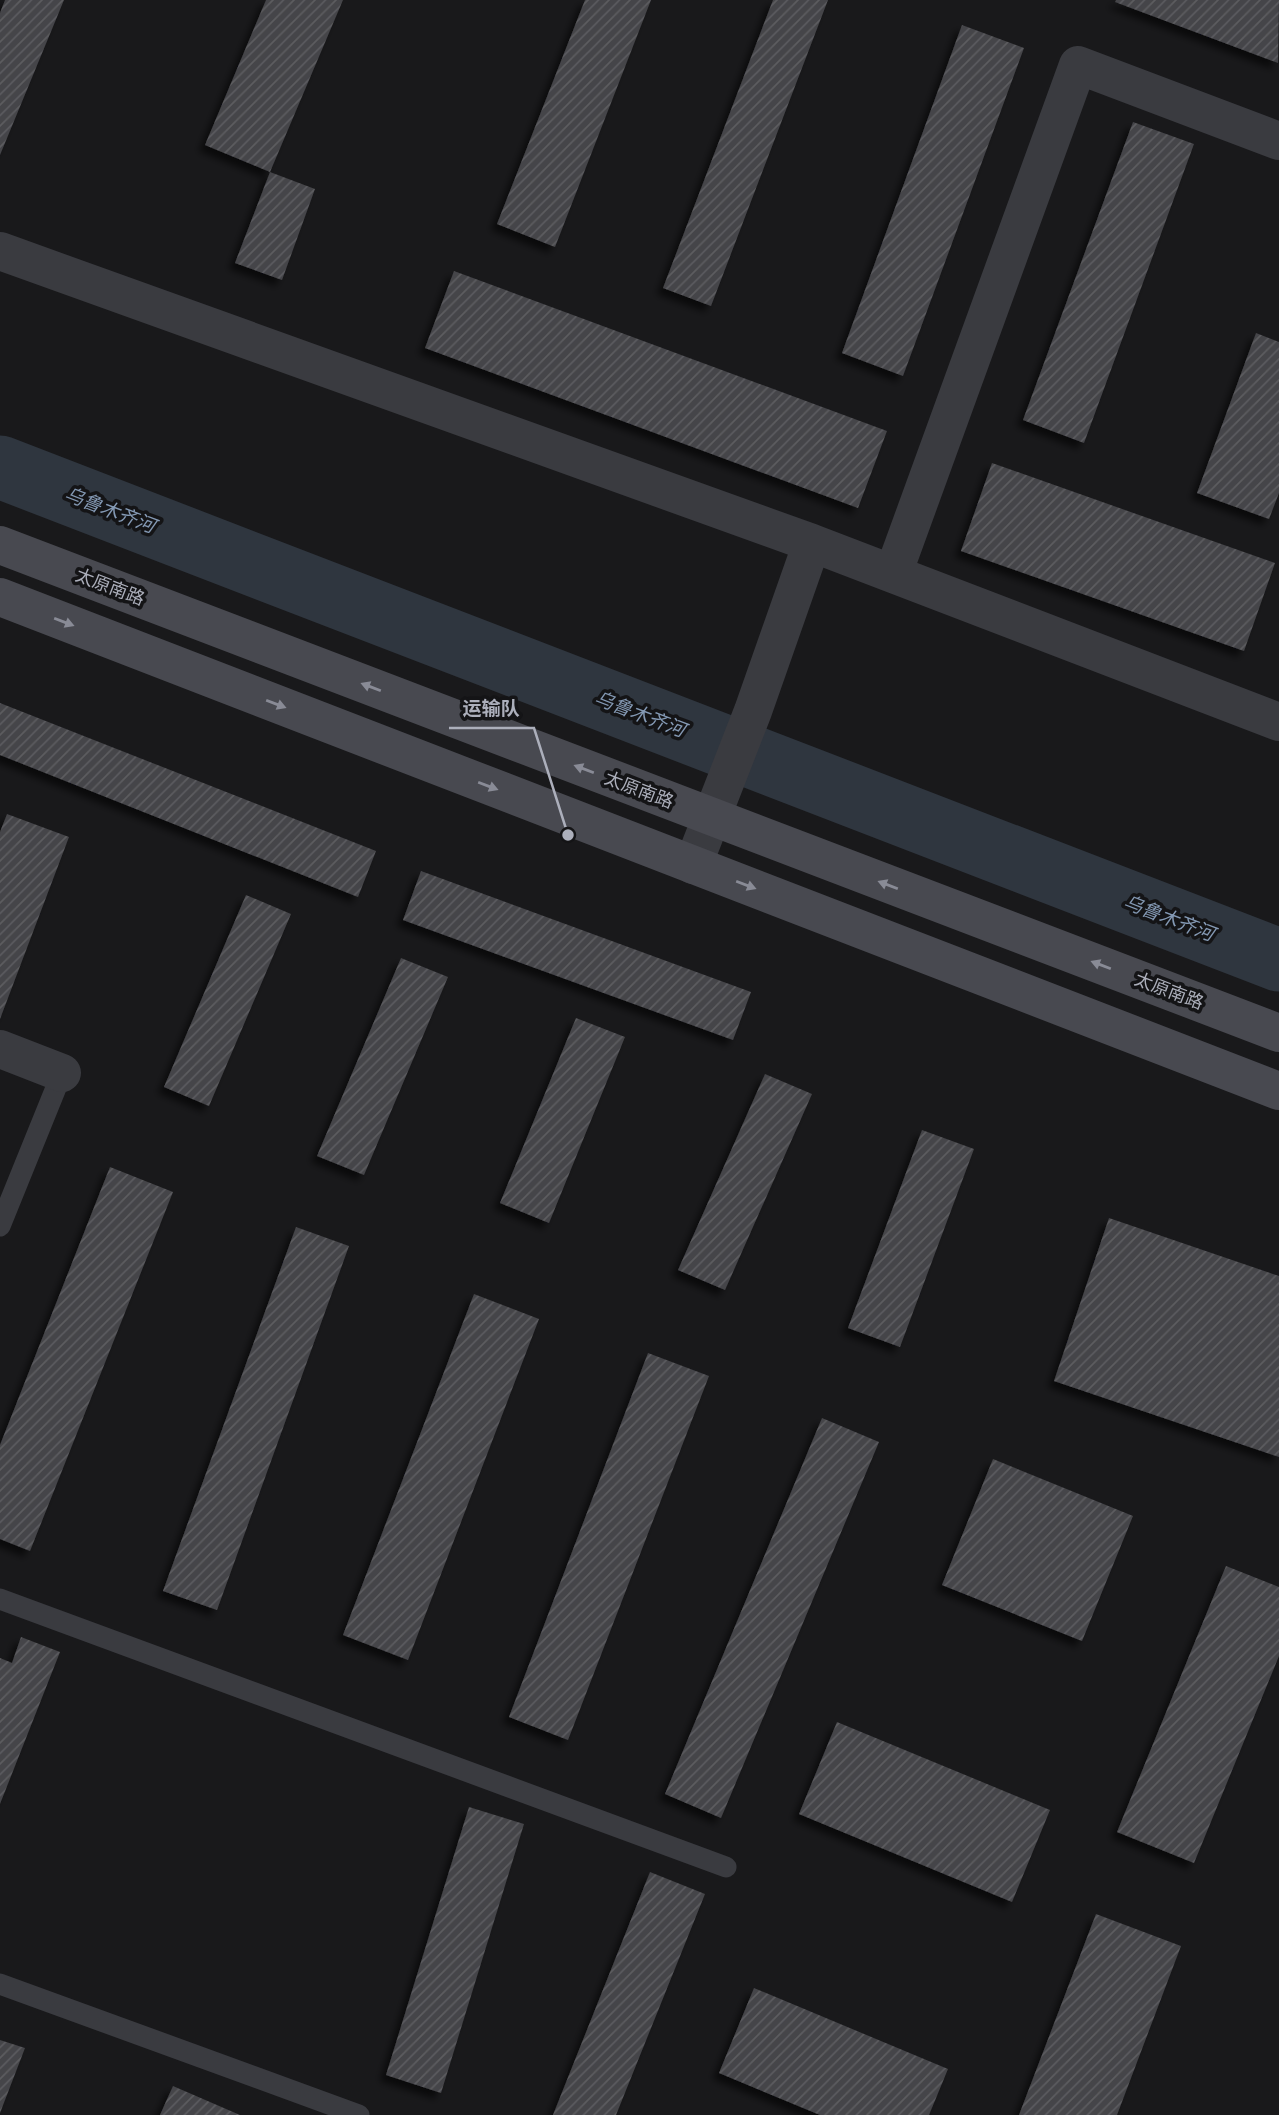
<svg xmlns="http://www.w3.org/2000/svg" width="1279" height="2115" viewBox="0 0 1279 2115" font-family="Figtree,'Noto Sans SC',sans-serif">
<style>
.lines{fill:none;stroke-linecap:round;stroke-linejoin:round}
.river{stroke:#2f363f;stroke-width:63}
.building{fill:url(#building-hatch);filter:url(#shadow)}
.lane{stroke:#3a3b40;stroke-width:21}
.street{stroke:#3a3b40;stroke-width:38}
.secondary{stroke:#484950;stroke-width:38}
.oneway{fill:#898b96}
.labels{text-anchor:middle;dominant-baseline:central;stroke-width:7;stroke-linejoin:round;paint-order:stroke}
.street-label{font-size:18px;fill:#acafbb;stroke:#141416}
.water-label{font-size:19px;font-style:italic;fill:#8499b4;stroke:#141416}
.leader{fill:none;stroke:#acafbb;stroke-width:2.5}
.callout-dot{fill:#acafbb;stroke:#141416;stroke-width:2.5}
.callout-label{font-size:19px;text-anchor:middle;font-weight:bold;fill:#acafbb;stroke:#141416;stroke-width:7;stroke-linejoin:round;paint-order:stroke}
</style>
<defs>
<pattern id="building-hatch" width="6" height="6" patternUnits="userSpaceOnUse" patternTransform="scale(1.75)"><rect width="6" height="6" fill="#444448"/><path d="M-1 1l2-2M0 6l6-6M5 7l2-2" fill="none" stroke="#5c5c60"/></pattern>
<filter id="shadow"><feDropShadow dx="-6" dy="6" stdDeviation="3.5" flood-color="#0009"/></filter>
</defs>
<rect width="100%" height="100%" fill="#19191b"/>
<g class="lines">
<path class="river" d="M0,467L1279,960"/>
</g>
<path class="building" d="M5,0H64L0,155V13Z
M266,0H343L270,172L205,145Z
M585,0H651L555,247L497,224Z
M773,0H828L711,306L663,288Z
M1116,0H1279L1278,63L1115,2Z
M962,25L1024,48L903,376L842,353Z
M1133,122L1194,144L1084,443L1023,420Z
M270,172L315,189L282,280L235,263Z
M454,271L887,431L858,508L425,348Z
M1256,333L1279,342V493L1269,519L1197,493Z
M992,463L1275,563L1244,651L961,551Z
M0,703L376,851L358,897L0,755Z
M7,814L69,837L0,1019V832Z
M421,871L751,992L733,1040L403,920Z
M246,895L291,914L209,1106L164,1087Z
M401,958L448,977L364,1175L317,1156Z
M576,1018L625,1037L549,1223L500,1203Z
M765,1074L812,1094L725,1290L678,1270Z
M922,1130L974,1149L900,1347L848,1328Z
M110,1167L173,1192L30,1551L0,1539V1445Z
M1109,1218L1279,1276V1457L1054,1381Z
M296,1227L349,1246L217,1610L163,1591Z
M474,1294L539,1319L408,1660L343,1635Z
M648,1353L709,1376L568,1740L509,1717Z
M822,1418L879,1442L721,1818L665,1794Z
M993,1459L1133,1516L1082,1641L942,1585Z
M1226,1566L1279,1587V1656L1194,1863L1117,1832Z
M21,1637L60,1652L0,1804V1658L12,1663Z
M837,1722L1050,1810L1012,1902L799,1814Z
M469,1807L524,1824L441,2093L386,2075Z
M650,1872L705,1894L616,2115H553Z
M1096,1914L1181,1946L1117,2115H1019Z
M754,1988L948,2069L929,2115H820L719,2073Z
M0,2040L25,2048L0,2113Z
M173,2086L240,2115H160Z"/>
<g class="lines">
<path class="lane" d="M0,1226L62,1073
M0,1599L726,1867
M0,1984L359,2115"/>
<path class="street" d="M0,251L812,543L753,711L693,865
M812,543L1279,722
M893,574L1078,65L1279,141
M0,1049L62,1073"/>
<path class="secondary" d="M0,545L1279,1033
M0,597L1279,1091"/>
</g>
<defs><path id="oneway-solid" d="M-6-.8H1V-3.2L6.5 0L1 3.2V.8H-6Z" transform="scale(1.75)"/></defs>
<g class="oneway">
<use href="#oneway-solid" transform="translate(64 622) rotate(21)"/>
<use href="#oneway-solid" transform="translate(371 687) rotate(-159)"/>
<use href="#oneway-solid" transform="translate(276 704) rotate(21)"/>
<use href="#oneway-solid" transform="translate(584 769) rotate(-159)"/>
<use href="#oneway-solid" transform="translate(488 786) rotate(21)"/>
<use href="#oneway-solid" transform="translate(746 885) rotate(21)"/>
<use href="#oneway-solid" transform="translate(888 885) rotate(-159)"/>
<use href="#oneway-solid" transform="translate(1101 965) rotate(-159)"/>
</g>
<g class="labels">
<g class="street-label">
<text transform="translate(110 587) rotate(21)">太原南路</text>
<text transform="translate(639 790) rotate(21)">太原南路</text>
<text transform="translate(1169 991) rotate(21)">太原南路</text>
</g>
<g class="water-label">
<text transform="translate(110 510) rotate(21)">乌鲁木齐河</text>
<text transform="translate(640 714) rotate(21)">乌鲁木齐河</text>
<text transform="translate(1169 918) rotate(21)">乌鲁木齐河</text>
</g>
</g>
<path class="leader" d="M568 835L534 728H449"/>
<circle class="callout-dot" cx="568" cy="835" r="7"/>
<g class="callout-label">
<text x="491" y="715">运输队</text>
</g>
</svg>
